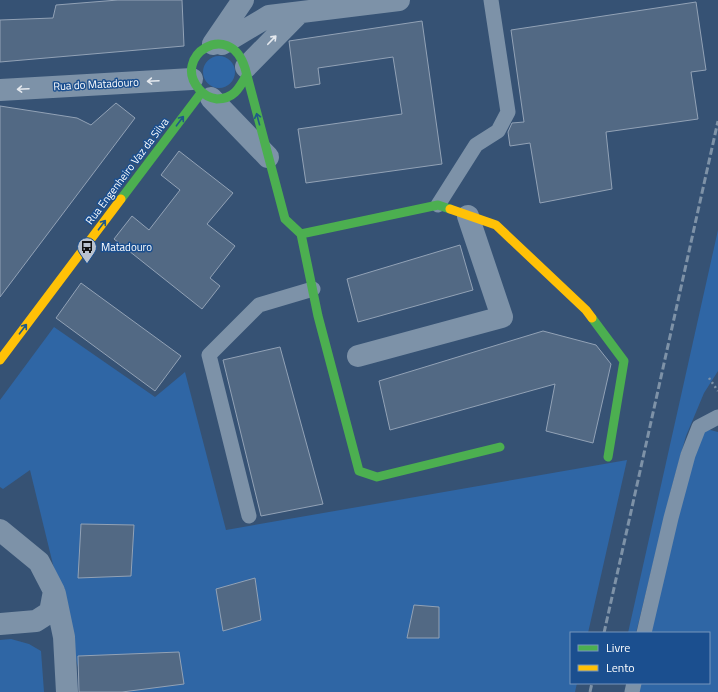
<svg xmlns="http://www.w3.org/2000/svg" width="718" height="692" viewBox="0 0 718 692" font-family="'Titillium Web',sans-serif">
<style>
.green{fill:#2f66a5}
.building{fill:#526984;stroke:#92a2b6}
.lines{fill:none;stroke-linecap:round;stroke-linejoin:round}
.path{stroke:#7d92a8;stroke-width:2.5;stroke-dasharray:2 3;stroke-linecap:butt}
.lane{stroke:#7d92a8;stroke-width:15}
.street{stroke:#7d92a8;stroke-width:22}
.fast{stroke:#4caf50;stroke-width:9}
.slow{stroke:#ffc107;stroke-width:9}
.rail{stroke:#7e92a7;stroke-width:3;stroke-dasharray:7 3;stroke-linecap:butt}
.oneway{stroke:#e5e9ee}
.oneway2{stroke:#205989}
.labels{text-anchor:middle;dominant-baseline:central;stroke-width:3;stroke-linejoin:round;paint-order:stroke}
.street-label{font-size:11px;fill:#fff;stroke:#1b4f8f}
.poi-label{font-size:11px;fill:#fff;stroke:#1b4f8f;text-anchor:start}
</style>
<rect width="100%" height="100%" fill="#365274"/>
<path class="green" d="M203 72a16 16 0 1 1 32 0a16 16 0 1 1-32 0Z
M718,230V371L704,393L686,436L672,486L636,633H628Z
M54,327L155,397L185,372L226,530L627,460L588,633H571V683H577L575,692H84L30,470L3,489L0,487V400Z
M699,427L718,432V692H632L634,683H709V633H644Z
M11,639L29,644L41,651L44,692H0V640Z"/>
<path class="building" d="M118,0H182L184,46L0,62V20L53,18L56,5Z
M696,2L706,70L691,72L698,119L606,132L612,189L540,203L530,143L510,146L508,132L512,123L524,122L511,30Z
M422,21L442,164L306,183L298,129L402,114L393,57L318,68L320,84L295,88L289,41Z
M116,103L135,118L0,297V106L77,118L91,125Z
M179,151L233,193L207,224L235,246L210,278L220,286L202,309L114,239L132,216L149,230L180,190L161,175Z
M460,245L473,290L358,322L347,279Z
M81,283L181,356L155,391L56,318Z
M543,331L596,345L611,364L593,443L546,431L555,384L390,430L379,381Z
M280,347L323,504L261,516L223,360Z
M81,524L134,525L131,576L78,578Z
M255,578L261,620L223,631L216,589Z
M414,605L439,607V638H407Z
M179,652L184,684L122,692H79L78,656Z"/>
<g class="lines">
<path class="path" d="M709,378L718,391"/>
<path class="lane" d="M438,205L476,145L498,131L508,112L491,0
M249,516L209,355L259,305L313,289
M644,633L671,518L688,455L699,427L718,417
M632,692L634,683"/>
<path class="street" d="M213,44L243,0
M222,44L269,16L399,0
M246,67L298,14
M0,90L192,79
M211,98L268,157
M358,356L502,317L468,216
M0,530L39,562L54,591L50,612L36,621L0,624
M55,594L64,637L67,692"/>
<path class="fast" d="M246,76C239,89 233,99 217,99C210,98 203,94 199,89C171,57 229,18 245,68L285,219L301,234L438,205L450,209
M121,199L201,93
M301,234L318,316L359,471L377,477L500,447
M592,318L624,361L608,457"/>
<path class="slow" d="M450,209L496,225L586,310L592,318
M0,360L121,199"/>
<path class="rail" d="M604,633L718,121
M590,692L592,683"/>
</g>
<defs><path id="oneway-shaft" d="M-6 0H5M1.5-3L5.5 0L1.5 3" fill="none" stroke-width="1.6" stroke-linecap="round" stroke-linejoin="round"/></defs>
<g class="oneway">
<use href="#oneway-shaft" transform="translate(272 40) rotate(-46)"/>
<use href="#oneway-shaft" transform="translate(153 81) rotate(177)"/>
<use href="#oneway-shaft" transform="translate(23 89) rotate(177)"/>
</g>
<g class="oneway2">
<use href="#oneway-shaft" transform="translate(258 119) rotate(-105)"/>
<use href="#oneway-shaft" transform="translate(180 121) rotate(-53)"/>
<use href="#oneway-shaft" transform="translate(102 225) rotate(-53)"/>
<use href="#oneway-shaft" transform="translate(23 329) rotate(-53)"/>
</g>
<defs>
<g id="bus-pin" transform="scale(1)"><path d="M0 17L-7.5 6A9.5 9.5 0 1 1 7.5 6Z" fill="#b9c2ce" stroke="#1b4f8f"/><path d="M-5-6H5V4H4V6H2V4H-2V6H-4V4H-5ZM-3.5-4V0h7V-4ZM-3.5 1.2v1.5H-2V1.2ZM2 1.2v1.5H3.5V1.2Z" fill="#111"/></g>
</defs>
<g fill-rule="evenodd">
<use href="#bus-pin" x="87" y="247"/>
</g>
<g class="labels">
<g class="street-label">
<text transform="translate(96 84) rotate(-3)">Rua do Matadouro</text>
<text transform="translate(127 171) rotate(-53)">Rua Engenheiro Vaz da Silva</text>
</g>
<g class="poi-label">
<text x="101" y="247">Matadouro</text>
</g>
</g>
<rect x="570" y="632" width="140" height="52" fill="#1b4f8f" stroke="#7695bc"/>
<rect x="578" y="645" width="20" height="6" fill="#4caf50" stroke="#7695bc"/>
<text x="606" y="652" font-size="12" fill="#ffffff">Livre</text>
<rect x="578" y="665" width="20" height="6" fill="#ffc107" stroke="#7695bc"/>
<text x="606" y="672" font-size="12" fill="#ffffff">Lento</text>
</svg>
